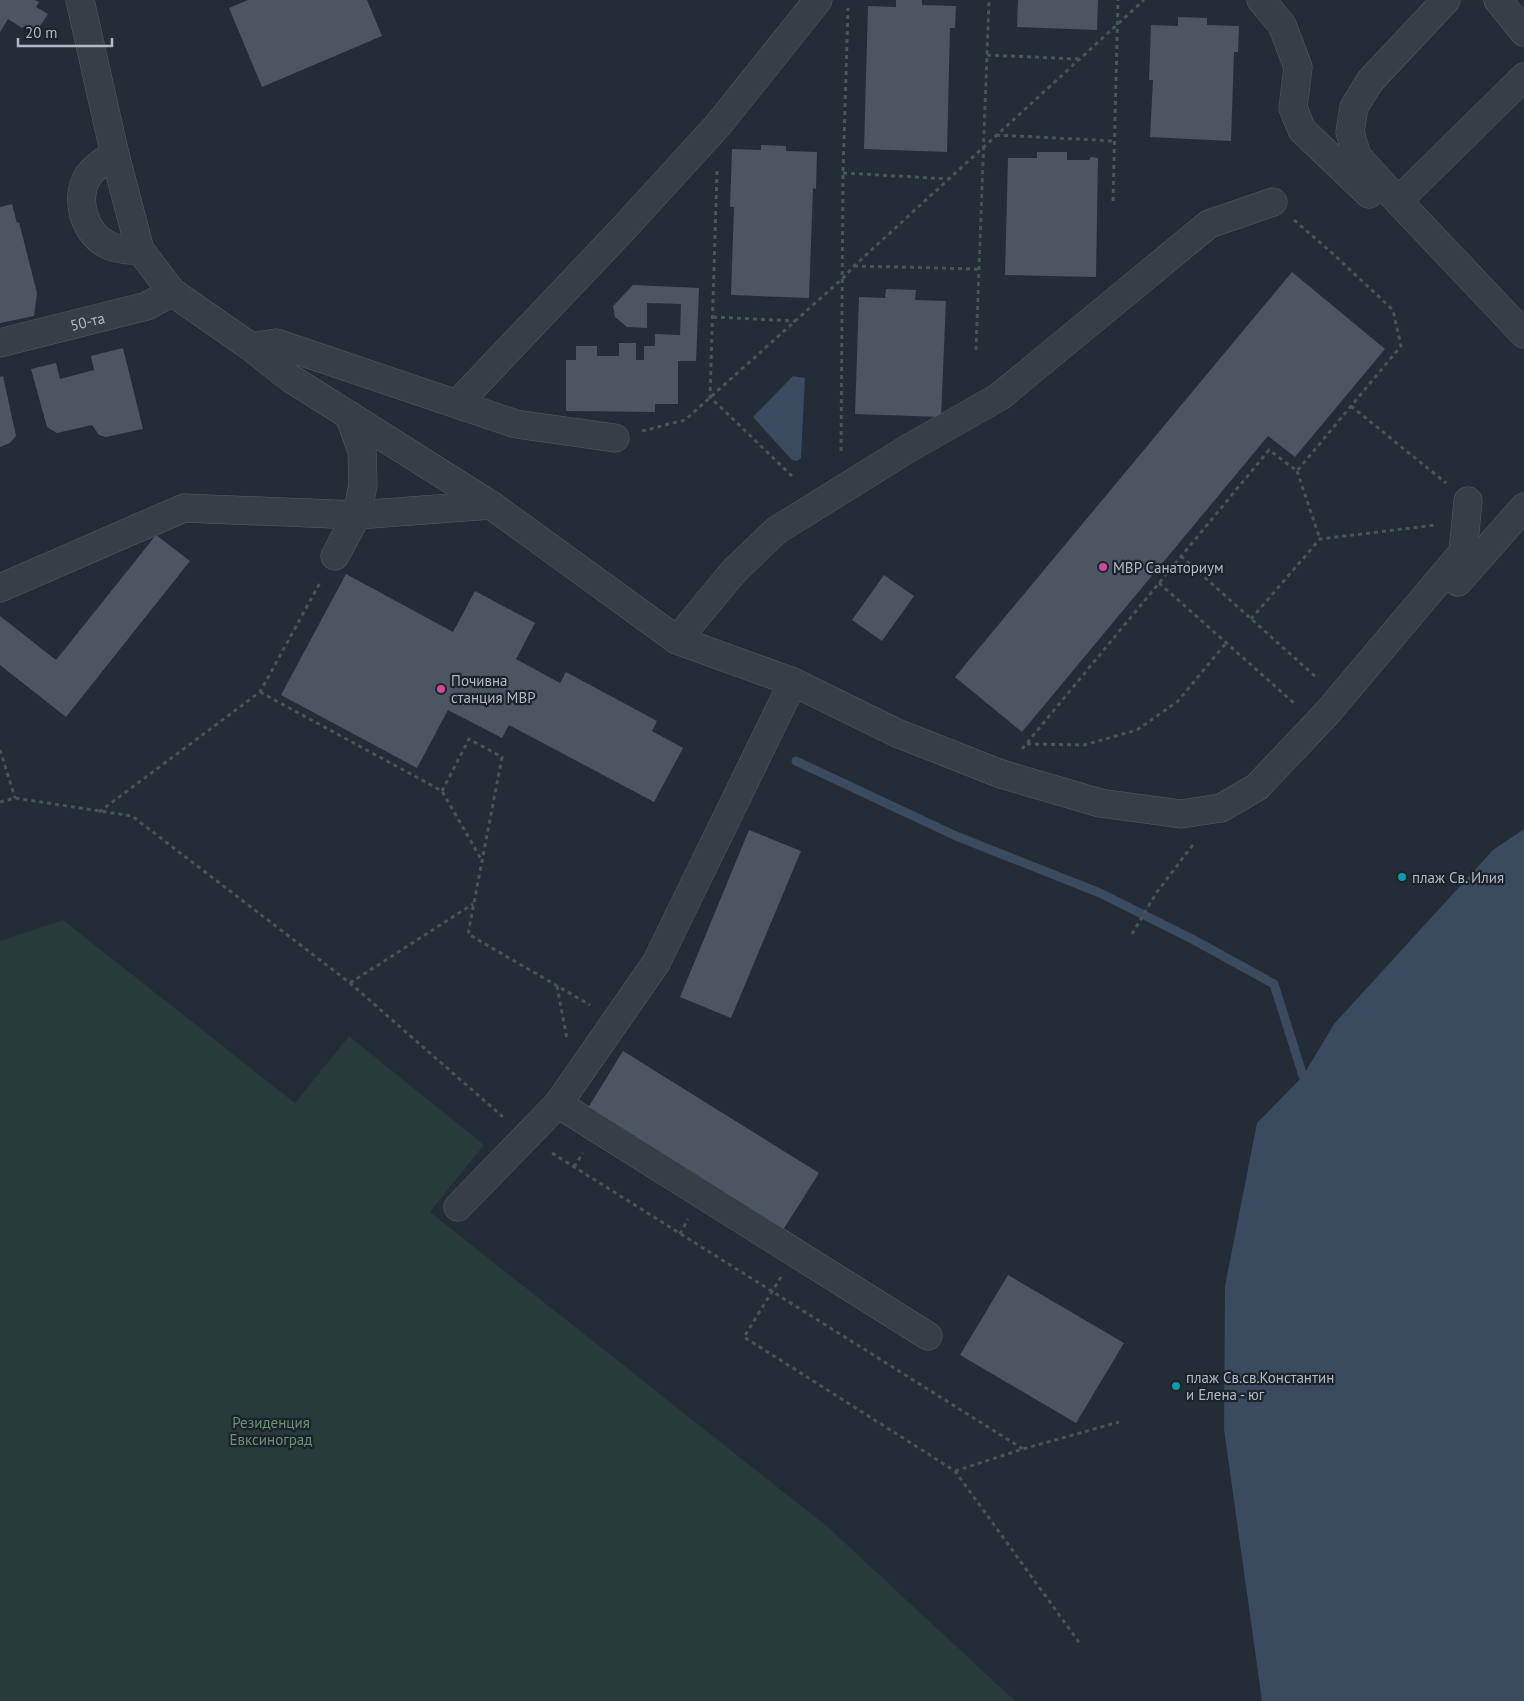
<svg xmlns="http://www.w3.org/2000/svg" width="1524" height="1701" viewBox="0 0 1524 1701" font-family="'PT Sans',sans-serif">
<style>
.green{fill:#283a3a}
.water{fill:#3a4a5f}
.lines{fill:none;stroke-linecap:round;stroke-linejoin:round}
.stream{stroke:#3a4a5f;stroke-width:9}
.building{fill:#4c5663}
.minor-casing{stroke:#545c65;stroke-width:29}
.path{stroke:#455657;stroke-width:3;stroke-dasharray:4 4;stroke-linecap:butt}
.minor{stroke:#373e48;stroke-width:28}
.hotel-dot{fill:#d1479c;stroke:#1c232c;stroke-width:2}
.culture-dot{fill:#0f9aa8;stroke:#1c232c;stroke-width:2}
.labels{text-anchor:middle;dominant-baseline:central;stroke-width:4.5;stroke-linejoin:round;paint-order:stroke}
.street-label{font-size:15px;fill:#b1b9c4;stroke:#1c232c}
.poi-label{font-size:15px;fill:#b1b9c4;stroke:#1c232c;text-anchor:start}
.park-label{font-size:15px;fill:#6b9273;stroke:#1c232c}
</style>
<rect width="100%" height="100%" fill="#232c37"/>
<path class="green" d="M63,920L295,1103L349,1036L484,1145L430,1212L829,1528L1015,1701H0V941Z"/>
<path class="water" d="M793,376L805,378L801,458L797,461L792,460L753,417Z
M1524,829V1701H1262L1224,1429L1225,1286L1257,1123L1303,1076L1334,1024L1493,850Z"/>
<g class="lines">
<path class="stream" d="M796,761L956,836L1100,893L1194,940L1274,984L1303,1076"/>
</g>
<path class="building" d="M0,0H35L39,2L36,7L48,14L37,31L26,25L22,28L8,19L0,32Z
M248,0H367L382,36L262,87L229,8Z
M896,0H922V5L956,6L955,28H950L947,152L864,149L868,6L896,7Z
M1018,0H1098L1097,30L1017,27Z
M1178,17L1207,18V25L1239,26L1238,52H1234L1231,141L1150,137L1153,80H1149L1151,25L1178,26Z
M761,145L786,146V151L817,152L816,189L813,188L809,298L731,295L734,207H730L732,149L761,150Z
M1037,152H1067V160H1089L1091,157L1098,158L1096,277L1005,275L1008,158H1037Z
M12,204L17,223L19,222L37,293L34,316L0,323V207Z
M1292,272L1385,349L1295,457L1268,436L1022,732L955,677Z
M633,285L699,288L696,361H678V404H655V412L566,411V360H576V346H597V356H619V343H636V360H644V346H655V334L680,335L681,304L647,303V328L627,327L615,317L613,306Z
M886,289L916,290L915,300L946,301L941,417L855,414L859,297L885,298Z
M123,348L143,429L106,437L99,435L92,425L57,433L47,427L31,369L56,363L60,379L94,370L91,356Z
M3,376L16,436L10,443L0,447V377Z
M156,535L190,561L66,717L0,665V616L56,660Z
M346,574L453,632L475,591L535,623L516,659L560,683L566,672L657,721L652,731L683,748L654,802L509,725L502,738L448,710L417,768L281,695Z
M884,575L914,596L882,641L852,620Z
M749,830L801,851L731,1018L680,997Z
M623,1051L819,1173L783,1230L588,1108Z
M1008,1275L1124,1343L1076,1423L960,1355Z"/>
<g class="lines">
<g class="minor-casing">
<g id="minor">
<path d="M80,0L115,155L140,250L172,292L251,347L290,378L491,505L677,640L793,682L897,733L1001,774L1100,803L1181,814L1221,808L1257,787L1328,712L1463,552L1468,501"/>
<path d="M1261,0L1282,25L1298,67L1293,108L1302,130L1369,194"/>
<path d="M1446,0L1370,81L1354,107L1350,132L1357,156L1398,201L1524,334"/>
<path d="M1498,0L1524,32"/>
<path d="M115,155C105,160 95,166 88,176C74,199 84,235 110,246C120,250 129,250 140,250"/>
<path d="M1398,201L1524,77"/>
<path id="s1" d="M0,343L147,306L172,292"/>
<path d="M251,347L276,343L516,424L615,438"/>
<path d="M457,404L624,228L718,125L818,0"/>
<path d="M335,556L357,515L363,484L362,451L349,415"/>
<path d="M1458,582L1524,507"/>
<path d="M0,588L184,508L357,515L491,505"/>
<path d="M677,640L734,571L777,530L909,448L999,397L1209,224L1273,202"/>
<path d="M558,1104L928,1336"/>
<path d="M458,1207L558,1104L656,963L793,682"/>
</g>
</g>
<path class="path" d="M987,55L1078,59
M996,135L1115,141
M717,171L710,397L792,476
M843,173L950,179
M1113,201L1118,0
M854,266L979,269
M713,317L796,321
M976,350L989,0
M1351,406L1446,483
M642,431L685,420L842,279L854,266L1144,0
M841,451L843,173L848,8
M1297,471L1320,539
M1181,556L1318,679
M1159,583L1295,704
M1251,619L1320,539L1436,525
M260,692L442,791L481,859
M1027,744L1084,745L1137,730L1178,701L1226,643
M1022,749L1269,450L1297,471L1401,346L1393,310L1330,251L1294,220
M0,750L15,798
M442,791L469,739L502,757L468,934L590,1005
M0,802L15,798L132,816L350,983L503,1117
M99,812L260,692L321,581
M1132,934L1157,892L1195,842
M350,983L473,904
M557,986L567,1039
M552,1153L1023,1449
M574,1167L583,1153
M680,1234L688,1219
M781,1277L744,1337L955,1471L1081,1645
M955,1471L1023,1449L1119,1422"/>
<use href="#minor" class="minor"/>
</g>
<g class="hotel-dot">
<circle cx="1103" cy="567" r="5"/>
<circle cx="441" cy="689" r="5"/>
</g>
<g class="culture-dot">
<circle cx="1402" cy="877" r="5"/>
<circle cx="1176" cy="1386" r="5"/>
</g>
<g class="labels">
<g class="street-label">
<text stroke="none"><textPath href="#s1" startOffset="90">50-та</textPath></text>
</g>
<g class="poi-label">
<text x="1113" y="567">МВР Санаториум</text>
<text x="451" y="680">Почивна<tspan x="451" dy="17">станция МВР</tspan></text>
<text x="1412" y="877">плаж Св. Илия</text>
<text x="1186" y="1377">плаж Св.св.Константин<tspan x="1186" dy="17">и Елена - юг</tspan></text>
</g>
<g class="park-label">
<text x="271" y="1422">Резиденция<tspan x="271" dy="17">Евксиноград</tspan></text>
</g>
</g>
<path d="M18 38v8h94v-8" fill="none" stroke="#b1b9c4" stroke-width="2.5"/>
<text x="25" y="38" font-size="15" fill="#b1b9c4" stroke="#1c232c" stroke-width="4" paint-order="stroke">20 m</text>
</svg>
